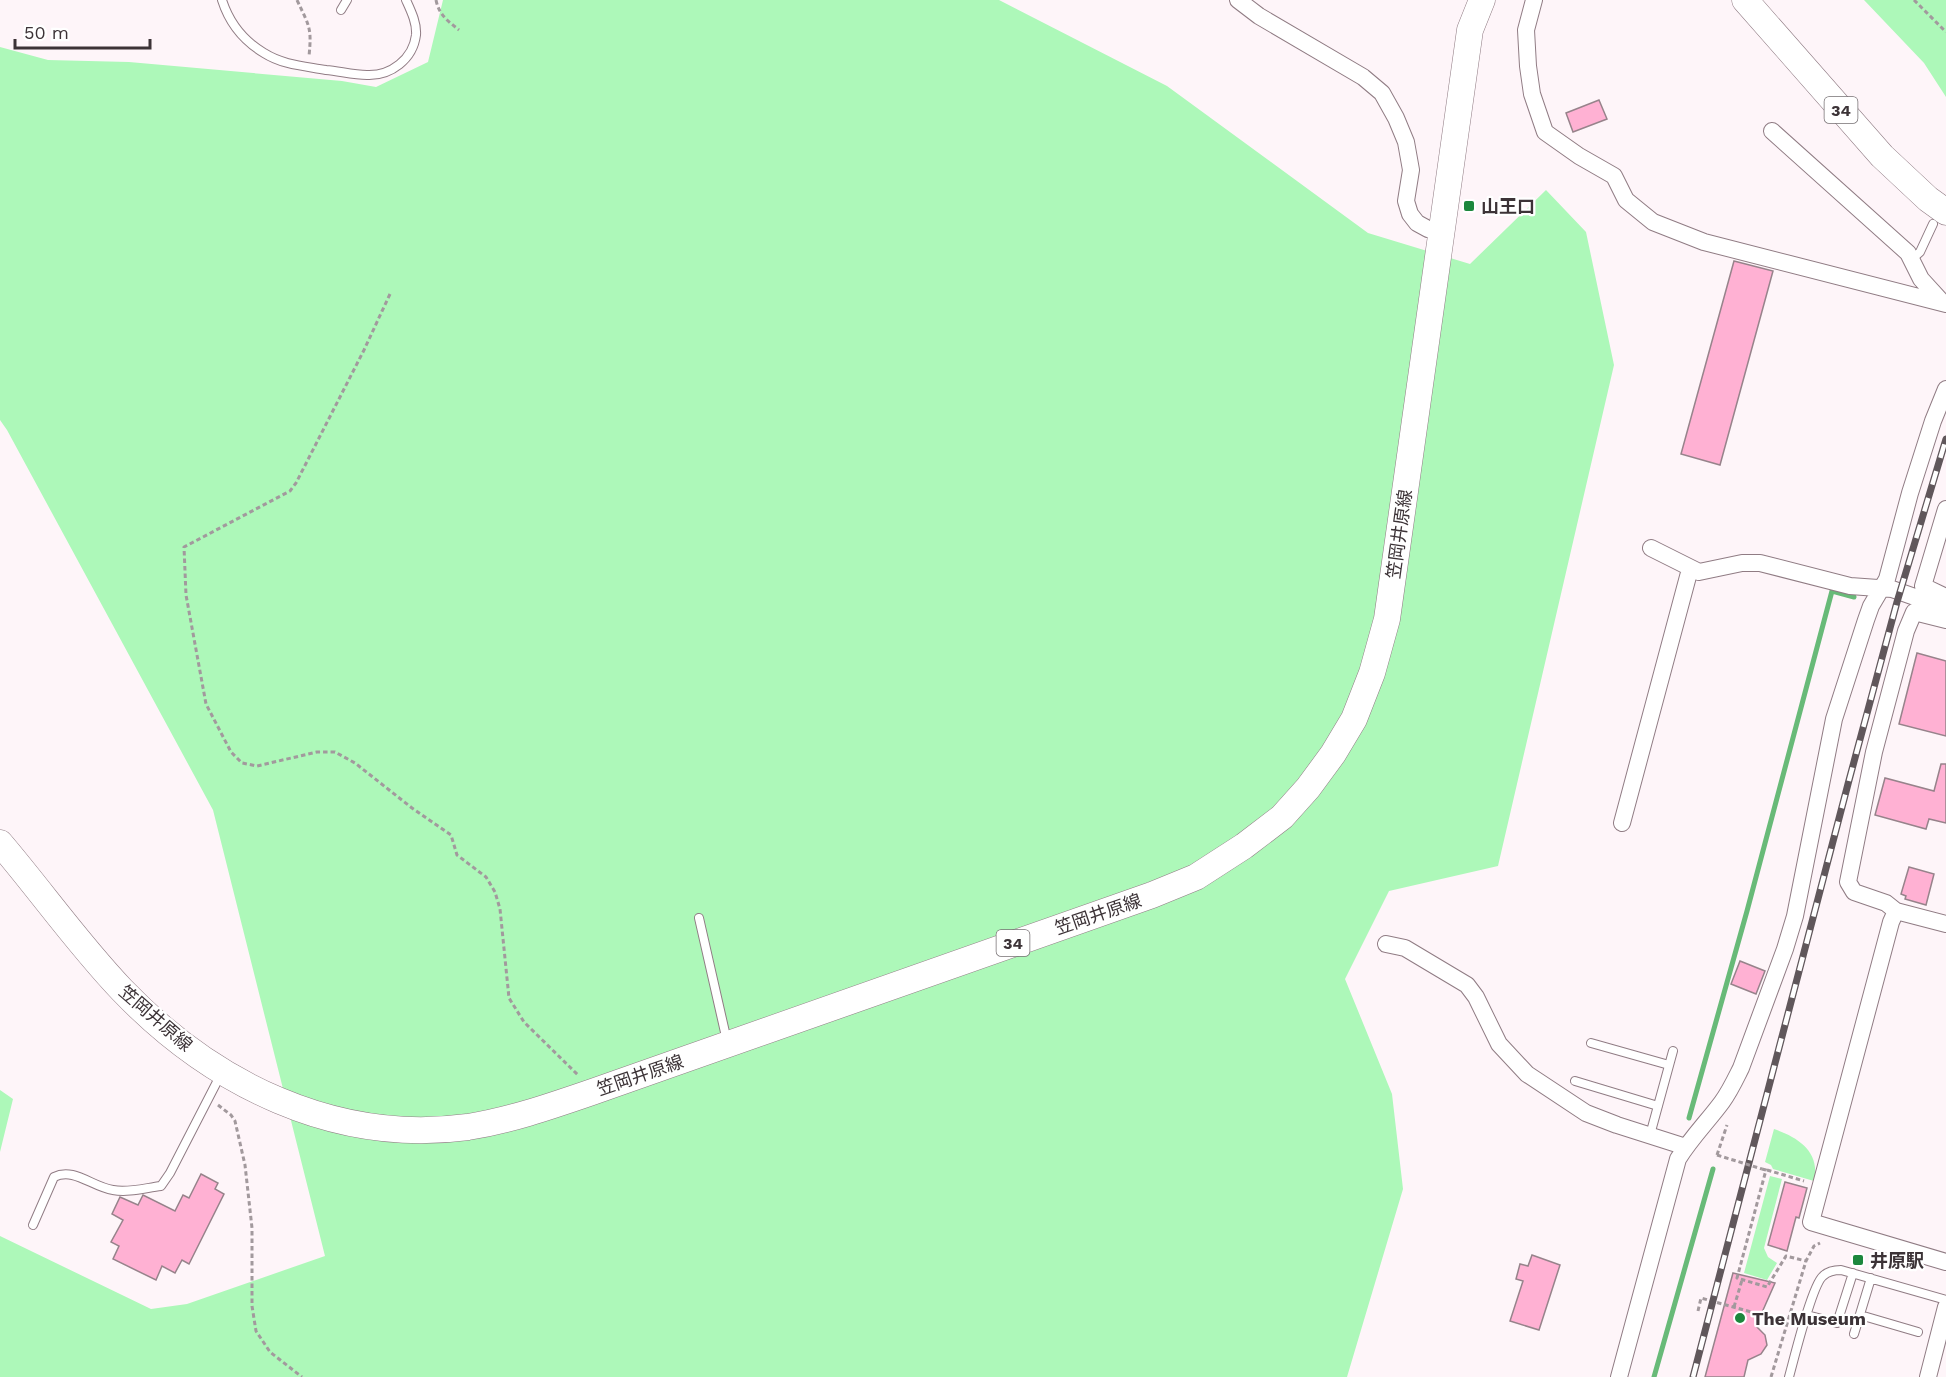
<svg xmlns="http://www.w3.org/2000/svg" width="1946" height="1377" viewBox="0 0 1946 1377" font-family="'Work Sans','Noto Sans JP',sans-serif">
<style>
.green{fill:#adf8b9}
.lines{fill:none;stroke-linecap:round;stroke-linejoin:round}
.stream{stroke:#68ba78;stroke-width:5}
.building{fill:#ffb1d3;stroke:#97838b;stroke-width:1.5}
.lane-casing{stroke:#907c84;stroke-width:10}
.street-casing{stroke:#907c84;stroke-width:18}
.primary-casing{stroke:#907c84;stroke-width:27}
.path{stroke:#a2999d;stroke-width:3;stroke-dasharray:4.5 3;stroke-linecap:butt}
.lane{stroke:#fff;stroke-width:8}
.street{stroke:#fff;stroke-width:16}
.primary{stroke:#fff;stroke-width:26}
.rail-casing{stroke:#60575b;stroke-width:7}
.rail{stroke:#fff;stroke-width:4.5;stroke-dasharray:14;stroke-linecap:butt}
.path-bridge{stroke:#a2999d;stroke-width:3;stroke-dasharray:4.5 3;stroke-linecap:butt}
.poi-dot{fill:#1c873d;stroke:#fff;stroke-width:2}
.labels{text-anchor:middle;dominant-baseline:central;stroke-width:4.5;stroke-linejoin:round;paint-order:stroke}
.shield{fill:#fff;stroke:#767073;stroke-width:1.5}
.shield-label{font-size:16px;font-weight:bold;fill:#3c3337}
.poi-label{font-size:18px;font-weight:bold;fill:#3c3337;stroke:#fff;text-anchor:start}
.street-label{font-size:18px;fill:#3c3337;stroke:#fff}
</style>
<rect width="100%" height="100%" fill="#fef5f9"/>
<path class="green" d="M443,0H999L1167,86L1368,233L1470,264L1546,190L1586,232L1614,365L1498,866L1389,891L1345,979L1392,1094L1403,1189L1347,1377H0V1236L151,1309L187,1304L325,1256L213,810L7,430L0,420V47L48,60L129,62L342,81L376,87L428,62Z
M1864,0H1946V97L1924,63Z
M0,1090L13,1099L0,1152Z
M1774,1129C1798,1137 1821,1152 1814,1181L1773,1169L1771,1165L1765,1162Z
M1770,1176L1782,1179L1764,1248L1768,1257L1777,1263L1767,1280L1744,1273Z"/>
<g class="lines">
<path class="stream" d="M1689,1118L1747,911L1832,591L1854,597
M1654,1377L1713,1169"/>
</g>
<path class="building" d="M1599,100L1607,119L1573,132L1566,113Z
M1734,261L1773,271L1720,465L1681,454Z
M1917,653L1946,661V736L1899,724Z
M1941,764H1946V823L1929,819L1926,829L1875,815L1885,778L1934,791Z
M1909,867L1934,874L1926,905L1905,899L1906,896L1901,894Z
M1740,961L1765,971L1756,994L1731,984Z
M201,1174L218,1183L215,1189L224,1194L189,1264L182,1260L175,1273L162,1266L156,1280L113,1259L119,1246L111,1242L123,1220L112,1214L120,1197L138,1205L143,1195L175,1211L183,1195L189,1198Z
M1785,1182L1807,1188L1799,1218L1796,1217L1787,1251L1768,1245Z
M1532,1255L1560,1265L1539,1330L1510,1321L1523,1281L1516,1279L1520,1264L1528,1266Z
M1733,1273L1775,1283L1756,1326L1765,1335L1767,1345L1761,1354L1748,1360L1744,1377H1705Z"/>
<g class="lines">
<g class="lane-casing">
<path id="lane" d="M222,0C229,22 244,41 264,53C283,65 304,66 326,70C339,71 353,75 367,75C391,76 413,59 416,35C417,23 411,11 406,0
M341,10L347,0
M1911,260L1920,252L1933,224
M699,918L727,1041
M1591,1043L1669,1065
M1575,1081L1658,1106
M1650,1135L1673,1051
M33,1225L54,1177C74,1167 92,1187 113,1190C128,1193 145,1188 161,1186L170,1173L221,1074
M1807,1315L1837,1323L1853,1273
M1860,1315L1918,1332
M1854,1334L1871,1278
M1789,1377C1794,1359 1812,1285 1823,1276C1828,1271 1835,1270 1841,1270L1946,1300"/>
</g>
<g class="street-casing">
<path id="street" d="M1238,0L1259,16L1363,77L1382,93L1396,118L1406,142L1411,170L1406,201L1410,214L1417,223L1428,229L1442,231
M1534,0L1526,30L1528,66L1532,94L1545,132L1579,156L1614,176L1626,200L1653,222L1704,242L1946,304
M1772,131L1908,253L1921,279L1943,303
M1946,509L1923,586L1946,597
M1651,548L1699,572L1742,563H1760L1850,586L1892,589L1946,608
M1946,620L1914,612L1906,631L1874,752L1848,882L1854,892L1886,903L1896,911L1946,924
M1622,823L1690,569
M1896,911L1891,922L1811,1222L1946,1262
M1386,944L1405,948L1467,985L1476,997L1499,1044L1527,1074L1586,1113L1617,1125L1686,1147
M1619,1377L1678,1159C1691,1138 1708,1121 1722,1102C1730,1091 1735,1080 1741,1068L1785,949L1795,916L1834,719L1866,620L1871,606L1887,579L1910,493L1933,421L1946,389
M1928,1377L1946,1307"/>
</g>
<g class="primary-casing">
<path id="primary" d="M1745,0L1882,156L1928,199L1946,212
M0,843C41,891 78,944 122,990C212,1084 335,1145 468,1127C512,1120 554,1105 595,1091L1152,895L1196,877L1244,846L1282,817L1308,788L1333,754L1354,719L1372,673L1387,619L1470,30L1482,0"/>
</g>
<path class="path" d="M297,0C309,26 312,27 309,56
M436,0C439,15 448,21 459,30
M1914,0L1946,32
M390,294L364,350L296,483L290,491L184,547L186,595L206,704L231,752L242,763L257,766L317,752H335L355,763L412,808L451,835L457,855L486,877L495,892L500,909L509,998L524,1022L578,1075
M218,1105L231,1115L235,1121L245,1165L252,1228V1306L256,1331L270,1352L302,1377
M1717,1155L1727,1125
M1762,1169L1766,1170L1737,1278L1767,1287L1786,1256L1806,1261
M1767,1170L1804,1181
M1734,1307L1742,1280
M1698,1311L1701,1298L1787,1322
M1771,1377L1806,1261L1814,1246L1820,1243"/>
<use href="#lane" class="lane"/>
<use href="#street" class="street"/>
<use href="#primary" class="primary"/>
<g class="rail-casing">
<path id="rail" d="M1693,1377L1848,784L1897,602L1946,439"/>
</g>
<use href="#rail" class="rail"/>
<path class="path-bridge" d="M1717,1155L1762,1169"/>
</g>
<g class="poi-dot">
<rect x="1463" y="200" width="12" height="12" rx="3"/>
<rect x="1852" y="1254" width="12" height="12" rx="3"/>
<circle cx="1740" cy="1318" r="6"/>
</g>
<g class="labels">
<g class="shield">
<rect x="1824.5" y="97" width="33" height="26" rx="4.5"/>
<rect x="996.5" y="930" width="33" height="26" rx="4.5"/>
</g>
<g class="shield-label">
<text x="1841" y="110">34</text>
<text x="1013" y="943">34</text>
</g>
<g class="poi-label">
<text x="1481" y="206">山王口</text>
<text x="1870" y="1260">井原駅</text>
<text x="1752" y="1318">The Museum</text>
</g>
<g class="street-label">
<text transform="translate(1399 534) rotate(-82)">笠岡井原線</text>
<text transform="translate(1098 914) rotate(-19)">笠岡井原線</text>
<text transform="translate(156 1018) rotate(41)">笠岡井原線</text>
<text transform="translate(640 1075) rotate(-19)">笠岡井原線</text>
</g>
</g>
<path d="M15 39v9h135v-9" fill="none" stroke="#3c3337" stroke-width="3"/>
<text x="24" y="39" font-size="18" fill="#3c3337" stroke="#ffffff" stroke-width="4.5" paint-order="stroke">50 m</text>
</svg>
